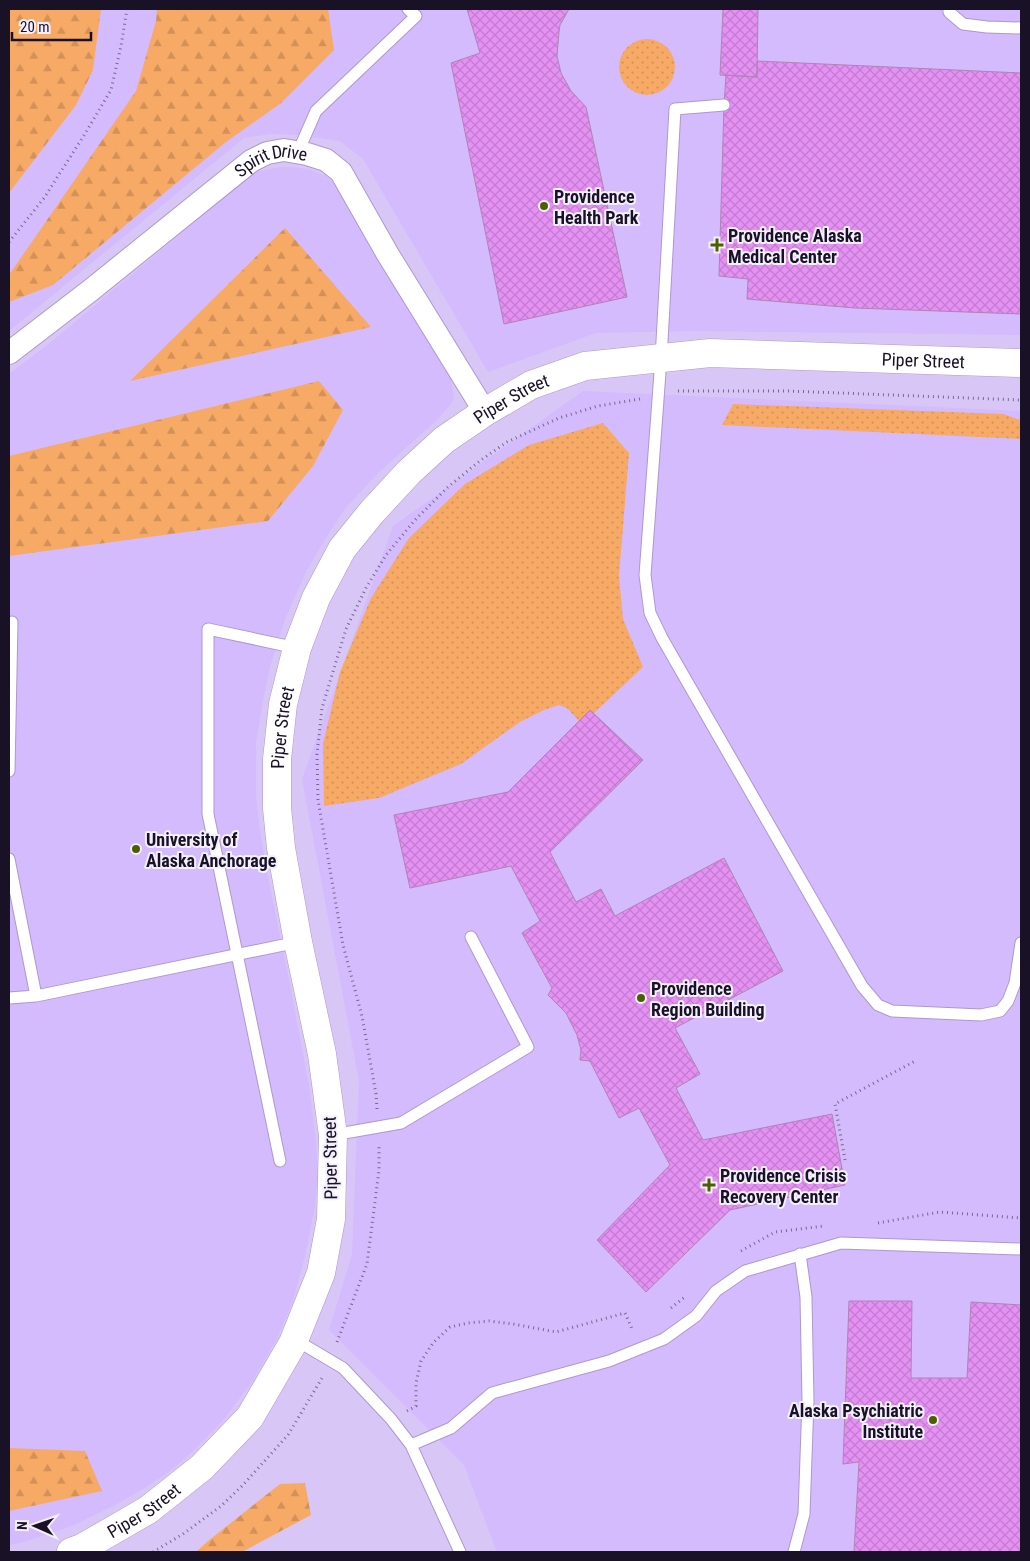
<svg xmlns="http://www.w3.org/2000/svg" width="1030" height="1561" viewBox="0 0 1030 1561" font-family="'Roboto Condensed',sans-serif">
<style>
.built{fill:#d3bbfd}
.grass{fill:url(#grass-dots)}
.forest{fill:url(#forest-firs)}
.building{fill:url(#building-cross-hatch);stroke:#ae84b5}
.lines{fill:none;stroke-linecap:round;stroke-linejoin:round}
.service-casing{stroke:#ad98d0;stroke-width:13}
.minor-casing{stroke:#ad98d0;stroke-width:24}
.tertiary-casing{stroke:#ad98d0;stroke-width:29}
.path{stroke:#766a8c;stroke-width:3;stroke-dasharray:1 4;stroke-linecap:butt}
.service{stroke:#fff;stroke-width:11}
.minor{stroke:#fff;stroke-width:22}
.tertiary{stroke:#fff;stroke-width:28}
.poi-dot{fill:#4d5e01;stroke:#f3effb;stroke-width:2}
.labels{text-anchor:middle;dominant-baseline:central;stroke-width:4;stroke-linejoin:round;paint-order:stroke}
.street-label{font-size:18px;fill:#191126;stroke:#f3effb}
.poi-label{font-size:18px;font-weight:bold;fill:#191126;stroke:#f3effb;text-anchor:start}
</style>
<defs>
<pattern id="grass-dots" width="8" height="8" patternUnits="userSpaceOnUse" patternTransform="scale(1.25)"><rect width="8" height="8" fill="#f7aa66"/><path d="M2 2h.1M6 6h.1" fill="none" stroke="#d39158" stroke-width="1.8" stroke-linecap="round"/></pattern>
<pattern id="forest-firs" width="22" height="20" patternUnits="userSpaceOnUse" patternTransform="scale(1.25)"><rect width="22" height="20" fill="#f7aa66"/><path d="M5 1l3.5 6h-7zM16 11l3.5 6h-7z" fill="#d39158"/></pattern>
<pattern id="building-cross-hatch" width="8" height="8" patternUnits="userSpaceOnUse" patternTransform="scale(1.25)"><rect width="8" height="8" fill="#e591f4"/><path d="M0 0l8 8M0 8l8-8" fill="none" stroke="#c47cd1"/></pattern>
</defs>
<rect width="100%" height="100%" fill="#d8c7f6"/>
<path class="built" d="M9,9H1021V335L690,331L596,333L488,372L363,159L340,141L302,135L271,134L244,138L9,331Z
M279,167H294L311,170L326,176L339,187L445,368L451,379L454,397L451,404L436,421L378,473L344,510L327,536L307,570L285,619L270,667L262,706L256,743V796L260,831L266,867L288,974L309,1085L316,1140L318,1177L315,1206L306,1252L293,1301L278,1337L252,1382L221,1423L193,1451L169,1472L143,1489L113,1506L72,1526L24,1542L9,1545V374L46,346L255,172Z
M583,391L1021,411V1552H497L464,1465L329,1330L352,1255L359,1081L302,779L393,526Z"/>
<path class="grass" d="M619 67a28 28 0 1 1 56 0a28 28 0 1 1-56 0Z
M733,404L1003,414L1020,420L1021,421V439L722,425Z
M603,423L629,453L619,576L623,619L643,667L593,714L579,721L567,708L559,705L544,710L520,722L461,764L379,798L324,806L323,744L340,672L371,598L409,538L465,484L529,445Z"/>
<path class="forest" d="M9,9H101L93,70L76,105L9,193Z
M157,9H328L334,50L281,103L226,142L53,285L9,302V275L136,91L156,21Z
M285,228L371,327L130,381Z
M319,381L343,410L313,466L268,521L9,556V456Z
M9,1448L85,1451L102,1491L9,1511Z
M305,1483L311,1515L242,1552H196L208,1541L280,1484Z"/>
<path class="building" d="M467,9H569L560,25L559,32L557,56L561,73L571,91L586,107L627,297L504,324L451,63L480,53Z
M723,9H758L757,77L720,75Z
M757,61L1021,73V314L855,308L747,299L748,279L719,276L724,105L726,75L757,77Z
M590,710L643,760L550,852L576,902L601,889L615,916L724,858L783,971L675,1028L700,1074L676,1088L703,1140L832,1114L845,1185L730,1210L646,1292L597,1240L670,1165L639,1108L619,1118L590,1061L580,1060L581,1050L577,1035L566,1013L548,995L552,988L522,933L540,921L511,866L410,888L394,815L508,792Z
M849,1301H912L911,1378H967L971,1302L1021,1305V1552H854L859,1462L843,1464Z"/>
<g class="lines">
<g class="service-casing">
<path id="service" d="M949,9V12L963,24L987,27L1021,28
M724,105L675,109L661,359L645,575L650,613L662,638L862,986L878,1005L892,1011L981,1015L1000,1011L1008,1001L1015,983L1021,943
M298,152L316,111L416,16L408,9
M9,771L12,622
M9,859L36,996
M9,998L36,996L298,942
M333,1135L401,1123L528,1047L471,937
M280,1161L208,814V629L297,648
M294,1339L343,1368L391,1419L411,1445L460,1552
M411,1445L451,1428L492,1393L609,1361L664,1339L696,1316L716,1291L745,1271L841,1243L1021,1249
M794,1552L804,1514L808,1401L806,1297L800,1254"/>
</g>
<g class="minor-casing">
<g id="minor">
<path id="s1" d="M9,353L91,290L251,161L267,153L284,150L307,154L326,160L341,172L387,253L485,412"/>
</g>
</g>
<g class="tertiary-casing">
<g id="tertiary">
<path id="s2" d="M71,1552L82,1548L148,1510L202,1467L250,1417L293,1343L321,1273L331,1219L333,1135L322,1054L298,942L281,848L277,808V759L283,704L297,648L316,598L342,549L372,512L409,472L444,440L485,412L531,385L585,366L710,353L1021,363"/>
</g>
</g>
<path class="path" d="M9,242L44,198L83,137L111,90L121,46L127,9
M678,391H788L1021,400
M377,1109L376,1094L362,1016L343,945L318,800L317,754L322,708L346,629L366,588L386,555L415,520L449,486L481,460L507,442L559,418L598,406L640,399
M845,1160L835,1104L917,1060
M878,1223L940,1212L1021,1218
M741,1251L775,1232L824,1226
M671,1308L686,1296
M337,1342L367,1264L379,1170V1145
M407,1411L416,1406V1383L421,1361L433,1343L450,1327L468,1323L489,1321L513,1324L556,1332L625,1313L633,1331
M153,1552L183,1534L221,1506L242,1486L288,1435L322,1378"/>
<use href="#service" class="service"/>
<use href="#minor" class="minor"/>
<use href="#tertiary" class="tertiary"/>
</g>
<g class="poi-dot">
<circle cx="544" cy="206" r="5"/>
<path d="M714.5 237.5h5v5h5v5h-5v5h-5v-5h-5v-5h5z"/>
<circle cx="136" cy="849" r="5"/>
<circle cx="641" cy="998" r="5"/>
<path d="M706.5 1177.5h5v5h5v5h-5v5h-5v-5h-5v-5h5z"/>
<circle cx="933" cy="1420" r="5"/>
</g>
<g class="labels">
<g class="street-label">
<text stroke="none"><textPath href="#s1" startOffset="329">Spirit Drive</textPath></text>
<text stroke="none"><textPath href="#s2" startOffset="1778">Piper Street</textPath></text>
<text stroke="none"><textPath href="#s2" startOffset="1358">Piper Street</textPath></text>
<text stroke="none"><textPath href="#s2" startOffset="939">Piper Street</textPath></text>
<text transform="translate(330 1158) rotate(-91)">Piper Street</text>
<text stroke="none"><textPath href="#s2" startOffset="84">Piper Street</textPath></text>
</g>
<g class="poi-label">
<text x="554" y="196">Providence<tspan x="554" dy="21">Health Park</tspan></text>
<text x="728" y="235">Providence Alaska<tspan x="728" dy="21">Medical Center</tspan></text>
<text x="146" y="839">University of<tspan x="146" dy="21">Alaska Anchorage</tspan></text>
<text x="651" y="988">Providence<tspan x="651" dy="21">Region Building</tspan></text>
<text x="720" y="1175">Providence Crisis<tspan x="720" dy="21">Recovery Center</tspan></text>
<text x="923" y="1410" text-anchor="end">Alaska Psychiatric<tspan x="923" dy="21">Institute</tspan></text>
</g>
</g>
<rect width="1030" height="1561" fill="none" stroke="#191126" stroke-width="20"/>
<g transform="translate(35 1526) rotate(272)" stroke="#f3effb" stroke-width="4" paint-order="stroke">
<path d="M0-4L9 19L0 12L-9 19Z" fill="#191126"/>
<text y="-8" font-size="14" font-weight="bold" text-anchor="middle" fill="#191126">N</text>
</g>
<path d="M12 32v8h79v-8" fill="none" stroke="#191126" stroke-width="2.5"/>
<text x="20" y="32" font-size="15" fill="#191126" stroke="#f3effb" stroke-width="4" paint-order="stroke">20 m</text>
</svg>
